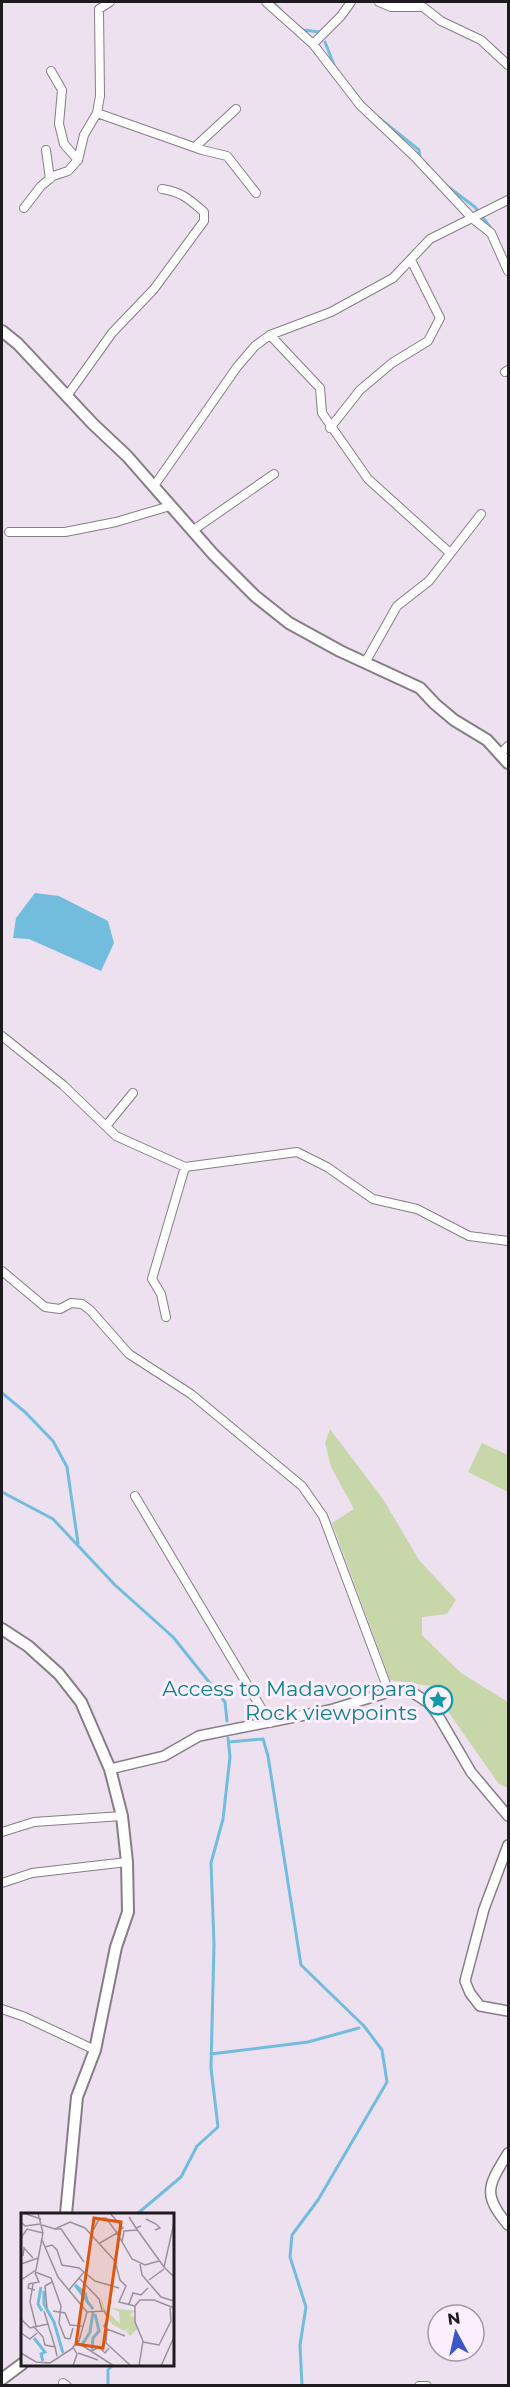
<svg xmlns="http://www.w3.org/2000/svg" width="510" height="2387" viewBox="0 0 510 2387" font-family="Montserrat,sans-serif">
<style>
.green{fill:#c8d7aa}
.water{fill:#72bcde}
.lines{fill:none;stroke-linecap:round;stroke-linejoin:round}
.stream{stroke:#72bcde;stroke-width:3}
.minor-casing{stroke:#887c89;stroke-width:10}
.tertiary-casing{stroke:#887c89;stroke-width:12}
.secondary-casing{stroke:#887c89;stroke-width:14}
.minor{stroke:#fff;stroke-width:8}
.tertiary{stroke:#fff;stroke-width:9}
.secondary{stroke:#fff;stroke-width:10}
.labels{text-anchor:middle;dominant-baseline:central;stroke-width:6;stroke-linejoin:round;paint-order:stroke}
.culture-label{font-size:21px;fill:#0d838f;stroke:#fbeefd;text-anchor:end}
.inset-river{fill:none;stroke:#72bcde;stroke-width:3}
.inset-road{fill:none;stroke:#9b919c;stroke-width:1.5}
.view{fill:#de560d;fill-opacity:0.15;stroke:#de560d;stroke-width:3}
.inset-edge{fill:none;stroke:#1f1a1f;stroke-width:3}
</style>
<rect width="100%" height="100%" fill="#eee1ef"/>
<path class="green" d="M330,1429L383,1499L419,1560L456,1600L447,1614L422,1617V1635L461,1673L508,1702V1788L499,1784L430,1686L390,1680L332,1523L354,1509L331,1467L325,1443Z
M482,1443L508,1455V1492L468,1472Z"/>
<path class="water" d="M35,893L59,896L108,921L114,943L101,971L29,939L13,938L16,918Z"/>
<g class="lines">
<path class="stream" d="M273,2L289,19
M299,27L303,30L320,32
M325,42L334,65
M352,89L361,101
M374,114L419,150L420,158L434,173
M447,186L475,207L493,231
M2,1393L25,1412L53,1441L67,1467L78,1543
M2,1492L53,1519L115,1585L173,1637L225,1702L227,1721
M229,1742L263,1739L268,1756L301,1965L364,2026L382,2050L387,2082L318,2200L292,2235L290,2257L306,2307L300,2345L302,2386
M211,2054L308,2042L359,2028
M137,2214L181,2177L197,2146L218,2127L211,2068L214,1944L211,1863L223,1819L230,1757L228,1738
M108,2386V2370L114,2364"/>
<g class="minor-casing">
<path id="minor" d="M379,2L391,7H423L441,21L481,40L508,65
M313,44L341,16L351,2
M51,71L62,90L59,124L64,144L78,160
M97,113L202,150L227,156L256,193
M195,147L236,109
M46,150L50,179
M508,200L472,218L491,233L508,271
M24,208L41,186L53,176L68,171L78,160L84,135L97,113L100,96L99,9L110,2
M270,335L320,388L322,413L368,479L450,553
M505,372L508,370
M67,396L112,333L154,289L204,221V212C189,199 182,192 162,189
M330,428L360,390L392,363L428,341L440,318L411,260
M154,486L237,367L255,346L270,335L331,312L393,278L430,239L472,218L414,156L360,105L313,44L266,2
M192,531L274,474
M9,532H65L116,522L170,506
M366,661L397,606L429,581L481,514
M501,753L508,746
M2,1036L63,1085L116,1136L185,1167L297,1152L327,1167L373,1199L417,1209L469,1236L508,1241
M106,1126L133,1093
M2,1271L45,1307L60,1309L71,1303L82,1304L90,1310L129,1354L191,1394L302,1486L323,1516L389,1692
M166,1317L161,1294L152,1279L185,1167
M135,1496L270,1723
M2,1832L34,1822L122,1816
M2,1883L32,1873L127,1862
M2,2009L25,2017L95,2050
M63,2383L67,2386
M419,2386H427"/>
</g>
<g class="tertiary-casing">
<path id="tertiary" d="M110,1769L164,1756L199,1736L330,1710L389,1692L404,1690L415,1694L430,1704L439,1717L471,1772L508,1816
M508,1845L484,1909L465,1981L470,1993L480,2006L508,2011
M508,2153C489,2185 481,2193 508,2225"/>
</g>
<g class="secondary-casing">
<path id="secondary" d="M2,331L18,344L93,424L127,456L213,554L255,596L289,623L340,651L420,688L435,704L454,720L487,740L508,763
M2,1629L28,1646L59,1674L81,1702L110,1769L122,1816L127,1862L128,1912L116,1947L95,2050L77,2097L66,2214
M2,2379L22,2364"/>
</g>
<use href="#minor" class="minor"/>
<use href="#tertiary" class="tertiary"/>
<use href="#secondary" class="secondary"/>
</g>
<defs>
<g id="sight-ring" transform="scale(1.5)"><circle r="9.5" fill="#fbeefd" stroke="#0f9aa8" stroke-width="1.5"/><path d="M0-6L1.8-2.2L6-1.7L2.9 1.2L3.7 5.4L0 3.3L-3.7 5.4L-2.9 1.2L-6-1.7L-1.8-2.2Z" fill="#0f9aa8"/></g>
</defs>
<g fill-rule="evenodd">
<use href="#sight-ring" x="438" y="1700"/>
</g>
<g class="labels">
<g class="culture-label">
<text x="417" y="1688">Access to Madavoorpara<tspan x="417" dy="24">Rock viewpoints</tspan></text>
</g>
</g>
<g transform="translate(21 2213)">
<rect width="153" height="153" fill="#eee1ef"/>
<path d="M80,83L83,95L99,111L98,99L90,95L115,98L108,102L113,104L116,116L109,123L105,118L109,114L103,118L91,111L81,97Z" fill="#c8d7aa"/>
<path class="inset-river" d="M20,74L17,91L21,98M23,78V91L33,109L42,140M66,87L64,80L54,72L72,96M13,125L24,139L20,141L22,148M61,132L69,119L72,99M71,137L72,125L78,118L74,101"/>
<path class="inset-road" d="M2,0L20,6M89,0L102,15L96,20L111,46L124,52L138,48M108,4L115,15L120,13M125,6L135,11L139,15L134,17M0,9L4,13L19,11M153,10L143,54L153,64M21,12L34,16L49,9L64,15L94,48L99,67L105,73L98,89L114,93M115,15L143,54M34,16H40L63,49M73,16L78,6L85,5L96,20L79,30M0,25L6,16L22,20M21,27L37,64L66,99L58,128L52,134L56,141L52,153M101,29L103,18L116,17M24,34L31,32L36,37L41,52L58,55L74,68L98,75M2,43L3,35L12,45M0,51L17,45M119,51L121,62L140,84L153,88M14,59L30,65L40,93L38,110L44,125L49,126L52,115M14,60L18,69L8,71L7,75L14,77M58,65L78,86L81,97M0,67L15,57L22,20L17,0M128,67L143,56M12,71L9,89L15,113M48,77L63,59M108,91L112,80L120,82L127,75M114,93V109L122,128L118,153M114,93L119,87H133L153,95M26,95L24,73L31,69M23,98L34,134M32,98L44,100L49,112L61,113M66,99L83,98L87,105L83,113L86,116L85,130L110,153M0,106L9,115L27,111M12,113L22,124L24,132L34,134L36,143M86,116L104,123M0,120L9,126L16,120M122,129L138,132L150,108L149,95M59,131L93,153M71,138L78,134L84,140L88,135M0,140L15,149L29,150L52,135M57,140L77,147M140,153L153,124"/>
<path class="view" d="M73,5L100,9L82,135L55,131Z"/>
<rect width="153" height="153" class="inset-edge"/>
</g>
<rect width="510" height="2387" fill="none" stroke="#1f1a1f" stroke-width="6"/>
<g transform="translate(456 2333) rotate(352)"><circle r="28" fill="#fbeefd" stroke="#a399a4" stroke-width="1.5"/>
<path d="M0-4.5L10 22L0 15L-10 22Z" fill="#3d56c8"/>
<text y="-9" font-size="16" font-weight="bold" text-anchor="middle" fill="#1f1a1f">N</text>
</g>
</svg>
